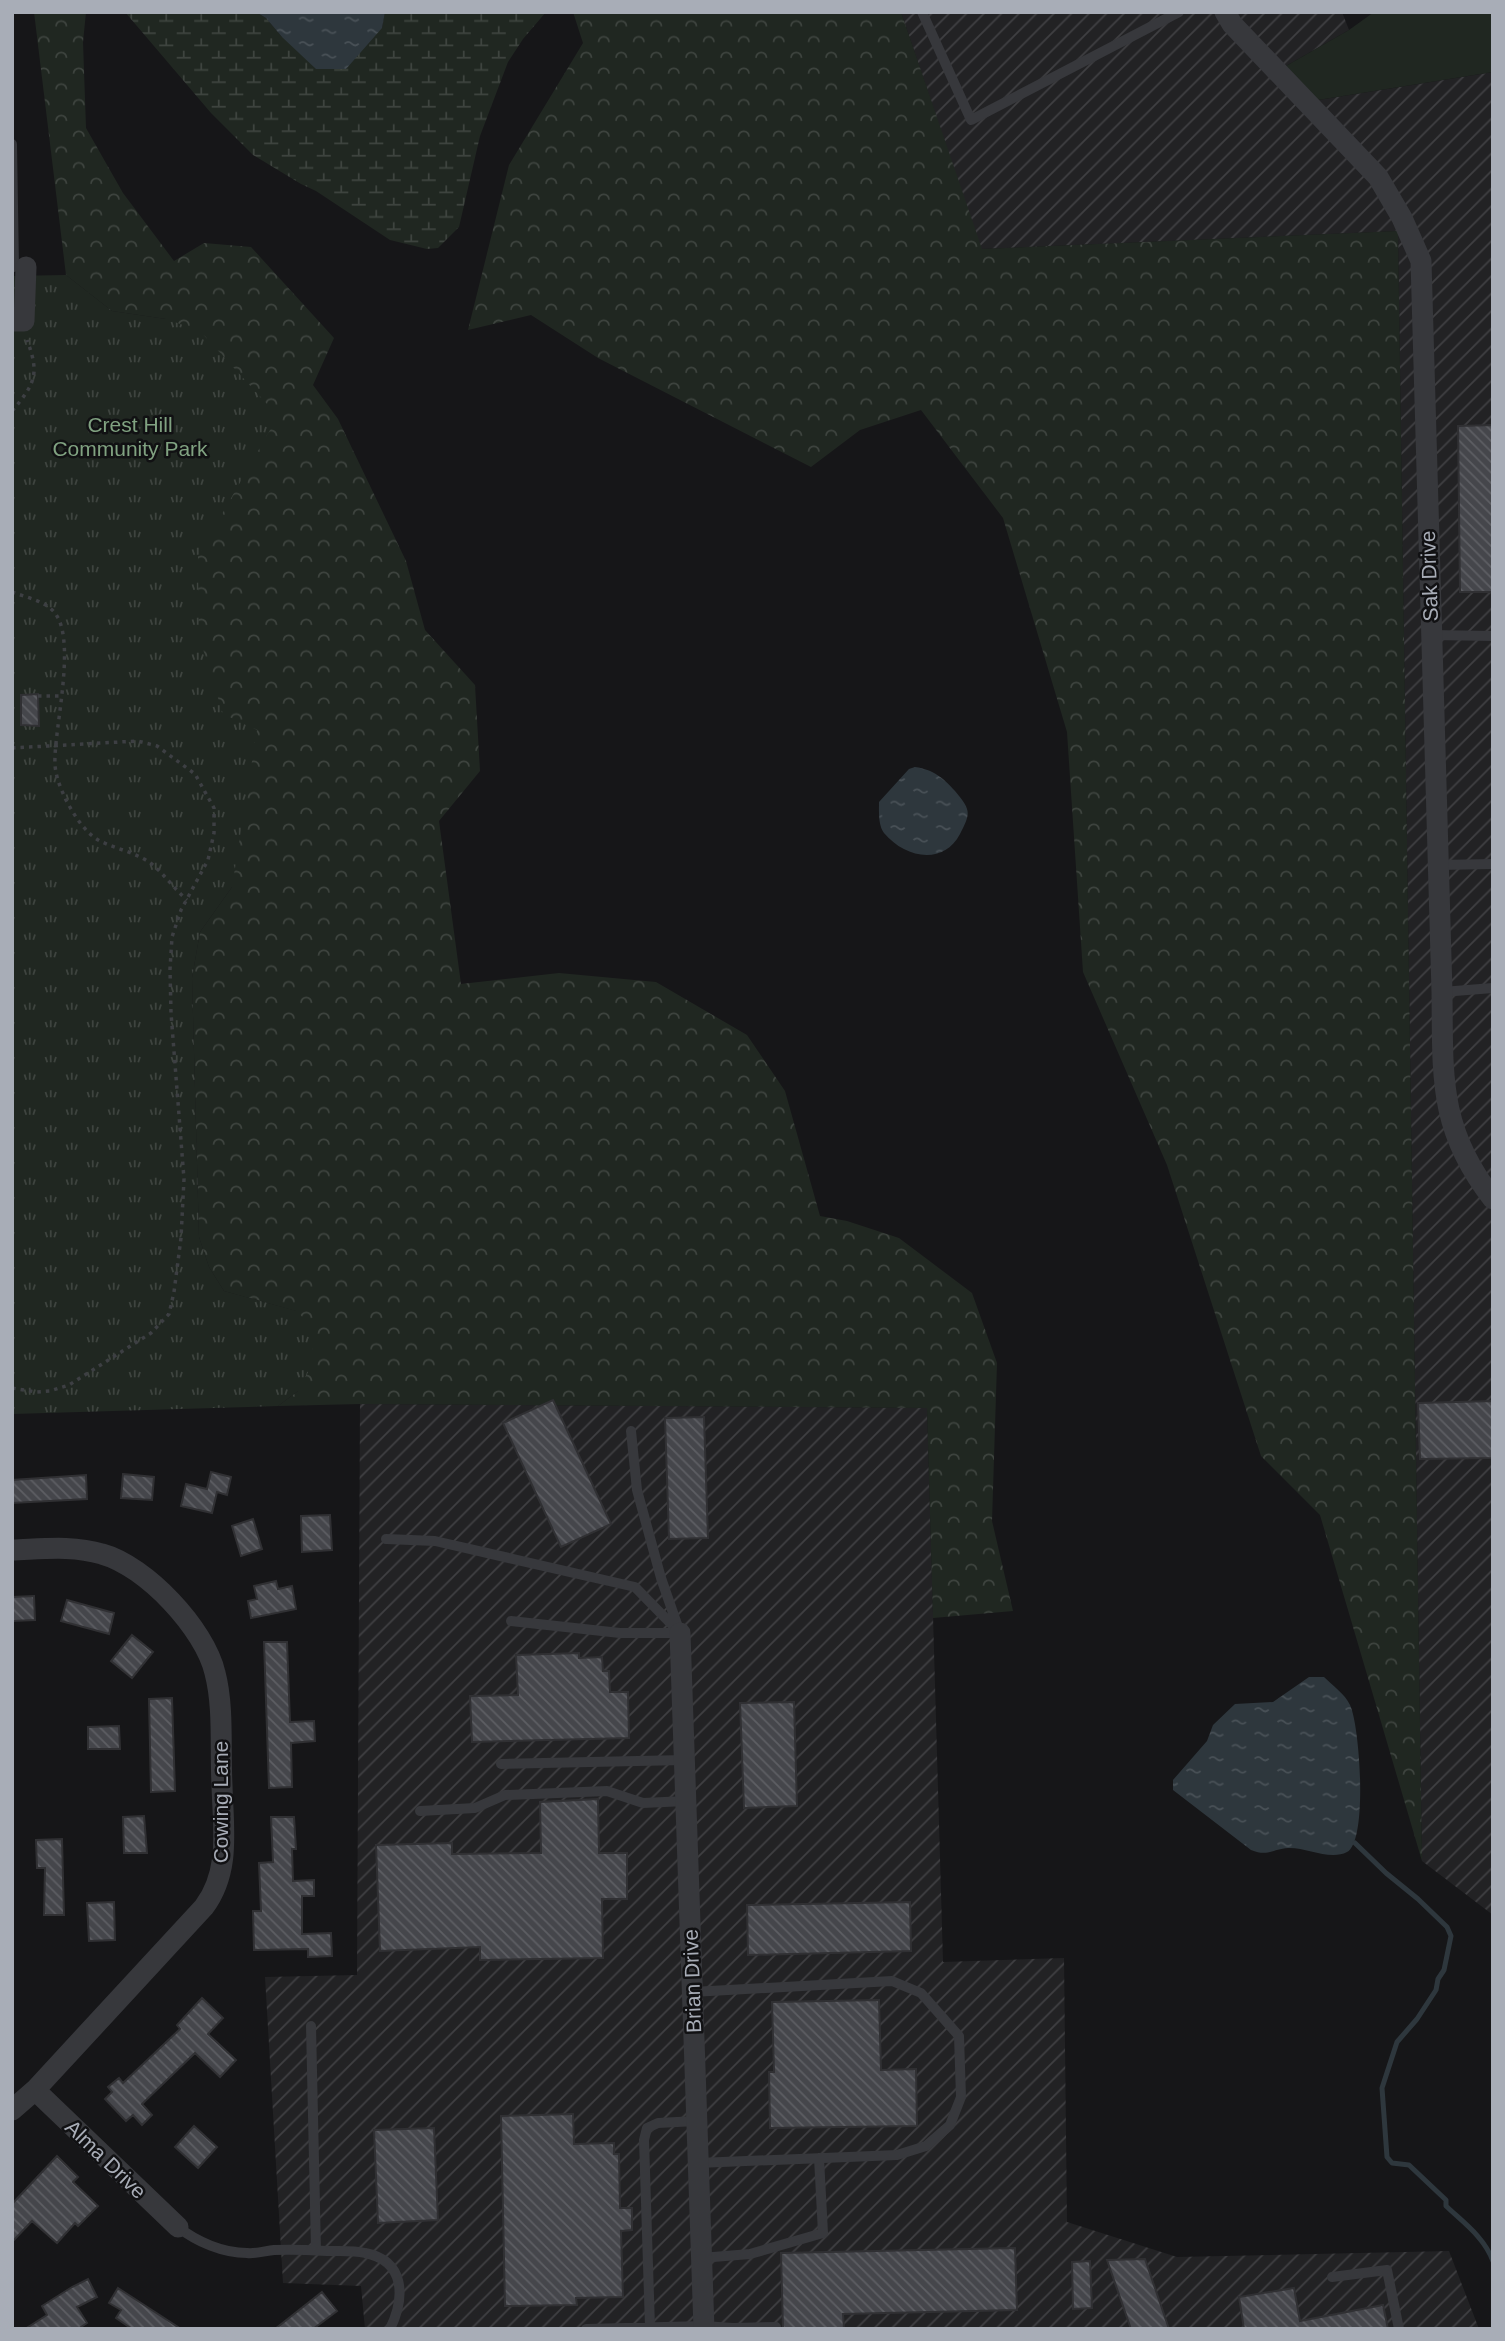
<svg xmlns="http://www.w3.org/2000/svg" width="1505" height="2341" viewBox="0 0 1505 2341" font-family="Arial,sans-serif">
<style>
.industrial{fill:url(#industrial-furrows)}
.grass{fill:#202721}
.forest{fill:url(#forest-crowns)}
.wetland{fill:url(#wetland-marsh)}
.park{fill:url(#park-tufts)}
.water{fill:url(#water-ripples)}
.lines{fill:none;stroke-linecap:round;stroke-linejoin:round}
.stream{stroke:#2e373d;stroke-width:5}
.building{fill:url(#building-back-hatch);stroke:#303033;stroke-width:2}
.path{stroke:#3d3f43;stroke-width:3.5;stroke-dasharray:3.5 5;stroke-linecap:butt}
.lane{stroke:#37383c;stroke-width:10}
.street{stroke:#37383c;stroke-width:21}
.labels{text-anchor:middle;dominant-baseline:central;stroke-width:5;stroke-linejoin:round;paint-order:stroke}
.park-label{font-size:21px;fill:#80a281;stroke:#111113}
.street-label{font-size:21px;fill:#a8adb7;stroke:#111113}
</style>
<defs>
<pattern id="industrial-furrows" width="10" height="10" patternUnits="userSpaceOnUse" patternTransform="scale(1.75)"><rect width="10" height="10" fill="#222224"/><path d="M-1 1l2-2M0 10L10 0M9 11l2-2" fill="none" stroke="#3f3f42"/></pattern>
<pattern id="forest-crowns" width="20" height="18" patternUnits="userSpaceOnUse" patternTransform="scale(1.75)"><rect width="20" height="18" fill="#202721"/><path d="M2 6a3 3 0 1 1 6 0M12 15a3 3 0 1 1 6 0" fill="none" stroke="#3e443f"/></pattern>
<pattern id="wetland-marsh" width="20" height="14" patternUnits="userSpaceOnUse" patternTransform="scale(1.75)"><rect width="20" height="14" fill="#202721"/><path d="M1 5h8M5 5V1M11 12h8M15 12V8" fill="none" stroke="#3e443f"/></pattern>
<pattern id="park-tufts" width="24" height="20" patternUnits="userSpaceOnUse" patternTransform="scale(1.75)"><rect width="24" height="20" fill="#202721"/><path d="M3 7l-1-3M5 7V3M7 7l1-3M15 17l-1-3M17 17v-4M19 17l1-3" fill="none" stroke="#3e443f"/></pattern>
<pattern id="water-ripples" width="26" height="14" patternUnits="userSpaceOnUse" patternTransform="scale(1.75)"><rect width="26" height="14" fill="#2e373d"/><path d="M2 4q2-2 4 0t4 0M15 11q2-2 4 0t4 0" fill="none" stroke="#495157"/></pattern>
<pattern id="building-back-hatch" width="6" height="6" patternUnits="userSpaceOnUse" patternTransform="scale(1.75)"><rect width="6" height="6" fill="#45464b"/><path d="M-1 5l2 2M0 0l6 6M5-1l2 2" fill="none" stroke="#5d5e63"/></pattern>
</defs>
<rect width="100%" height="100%" fill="#161618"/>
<path class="industrial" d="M901,12H1342L1349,30L1286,66L1318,100L1493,72V1915L1422,1861L1398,231L981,249Z
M360,1404L927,1408L943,1962L1064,1958L1067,2222L1177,2257L1449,2251L1479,2329H365L361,2286L283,2283L265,1977L357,1975Z"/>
<path class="grass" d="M1374,12H1493V72L1318,100L1286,66L1349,30Z"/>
<path class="forest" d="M34,12H86L83,42L86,128L123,193L174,261L204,243L251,247L334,338L313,385L338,419L406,561L425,630L475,685L480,771L439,821L461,984L559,973L656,982L747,1035L785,1091L820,1216L847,1221L899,1238L972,1293L997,1363L992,1521L1013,1611L933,1618L927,1408L360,1404L278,1406L298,1391L296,1311L224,1291L209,1267L199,1237L192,978L200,932L232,887L178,721L166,319L112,311L66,275Z
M573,12H901L982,249L1398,231L1422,1861L1320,1515L1261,1456L1167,1165L1083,972L1067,732L1003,518L921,410L860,430L811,467L598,358L531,315L468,330L509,165L583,43Z"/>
<path class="wetland" d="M125,12H256L266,18L282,37L382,28L385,12H546L523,39L508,62L480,136L459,227L438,248L427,249L390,240L316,191L301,184L253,155L211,113Z"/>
<path class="park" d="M66,275L112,311L166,319L200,331L278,416L198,556L199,636L223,714L257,730L232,887L200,932L192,978L199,1237L209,1267L224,1291L297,1311L312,1328L313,1363L298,1391L278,1406L12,1414V276Z"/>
<path class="water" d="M256,12H385L382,28L346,69H316L282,37L266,18Z
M915,767C934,770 942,777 955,791C971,810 971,813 960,834C943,866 905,858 884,833C878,825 879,811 879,802L909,769Z
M1309,1677H1324C1332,1685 1345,1694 1350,1705C1360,1726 1368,1841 1347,1852C1330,1861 1306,1847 1288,1848C1272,1849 1268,1857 1251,1850L1173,1790V1780L1207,1741L1213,1725L1235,1704L1273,1702Z"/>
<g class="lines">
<path class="stream" d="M1355,1843L1386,1873L1418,1899L1447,1927L1451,1936L1444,1970L1438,1979L1436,1990L1417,2019L1397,2042L1382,2088L1387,2157L1392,2163L1409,2165L1446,2200V2206C1464,2223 1484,2237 1493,2261"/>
</g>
<path class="building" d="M1493,425V592H1460L1458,426Z
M38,694L39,726L21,725V695Z
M553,1400L611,1524L561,1547L503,1423Z
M1493,1401V1458L1420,1459L1418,1403Z
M704,1417L708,1538L669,1539L665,1418Z
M211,1472L231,1477L227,1495L217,1492L212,1513L181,1506L186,1484L207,1489Z
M123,1474L154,1477L152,1500L121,1498Z
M86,1475L87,1499L12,1503V1480Z
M330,1515L332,1550L302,1552L301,1516Z
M253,1519L262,1549L241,1556L232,1526Z
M276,1581L278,1589L292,1586L296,1609L251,1618L248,1601L257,1599L254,1586Z
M34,1596L35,1620L12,1621V1597Z
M67,1600L114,1613L109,1634L61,1621Z
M132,1635L153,1652L132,1678L111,1661Z
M264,1642H287L290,1722L314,1721L315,1741L291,1743L292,1787L269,1788Z
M579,1653V1658L602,1657L603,1671H609L610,1692H628L629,1738L472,1742L470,1696L518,1695L516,1655Z
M172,1698L175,1791L151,1792L149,1699Z
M794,1702L797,1806L744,1808L740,1703Z
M119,1726L120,1749H88V1727Z
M598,1799L599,1853H627V1899H602L603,1958L480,1960V1947L380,1951L376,1845L452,1843V1854L541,1853L540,1802Z
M144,1816L147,1853H124L123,1817Z
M271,1817H294L296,1849H292L293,1881L314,1880V1896H302V1934L331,1933L332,1956L308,1957V1949L254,1950L253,1911H261L259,1863L273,1862Z
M62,1839L64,1915H44L45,1868H37L36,1840Z
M114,1902L115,1940L89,1941L87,1903Z
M910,1902L911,1951L748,1955L747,1905Z
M202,1998L223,2018L208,2034L236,2060L220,2077L195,2053L142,2104L152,2115L142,2125L133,2115L126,2121L105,2099L112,2092L108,2087L119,2078L123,2083L180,2029L177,2025Z
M879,2000L881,2070L916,2069L917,2126L770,2128L769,2072H774L772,2002Z
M573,2114L574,2144L614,2143V2154H619L620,2208H632V2230L621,2231L623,2297L576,2298L577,2305L505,2306L501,2116Z
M194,2126L217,2147L198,2168L175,2147Z
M434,2128L438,2220L378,2223L374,2130Z
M57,2156L78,2177L73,2182L98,2206L78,2226L75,2223L57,2243L32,2221L12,2242V2204Z
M1015,2248L1017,2310L843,2314L844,2329H783L781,2253Z
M1145,2259L1169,2329H1131L1107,2260Z
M1090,2261L1092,2308L1073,2309L1072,2262Z
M88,2279L97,2297L77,2307L87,2323L78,2329H25L47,2315L42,2306L72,2287Z
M118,2288L181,2329H132L116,2318L121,2310L109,2303Z
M1294,2288L1300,2321L1383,2305L1388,2329H1244L1239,2297Z
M322,2292L337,2311L313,2329H275Z"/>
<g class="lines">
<path class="path" d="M12,411C35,384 40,374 27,340
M12,592C25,597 41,600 51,609C80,632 53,730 55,765C56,778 61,789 66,800C74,815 85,833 100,841C116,849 134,852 149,862C163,872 173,888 187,900
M38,696H62
M12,748L138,741L157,746L195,774L214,808V833L208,860L181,910L172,937L170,969L171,1013L184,1179L181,1238L174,1292L169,1314L151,1333L69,1385L50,1391L36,1392L12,1388"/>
<path class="lane" d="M922,12L971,120L1179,12
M12,144L14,267
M1431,635L1493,636
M1438,865L1493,864
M1442,992L1493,988
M631,1431L637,1490L661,1578L679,1630
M386,1539L435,1541L635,1587L680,1633
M511,1621L620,1633H680
M501,1764L685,1760
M420,1811L475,1808L505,1795L607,1791L643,1803L686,1801
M692,1992L892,1981L921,1993L959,2036L961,2097L950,2125L926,2146L897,2155L698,2163
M311,2026L316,2250
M178,2227C197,2242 223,2253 247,2253C256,2254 265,2251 274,2250C291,2249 310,2250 327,2251C339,2251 353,2250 365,2253C406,2261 405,2298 390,2329
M701,2258L750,2254L823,2233L819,2158
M1332,2277L1387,2270L1399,2329
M650,2327L644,2140L647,2128L658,2123L696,2121
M586,2329L704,2326L733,2328L776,2327"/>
<path class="street" d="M1225,12L1232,24L1378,177L1402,218L1421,261L1442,992C1443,1076 1438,1129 1493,1199
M12,321H24L26,267
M12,1550C42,1549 73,1545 102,1554C146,1566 205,1629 215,1673C224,1707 220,1750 222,1785C223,1828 231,1871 204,1907L35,2090L12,2110
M680,1633L704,2329
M35,2090L178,2227"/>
</g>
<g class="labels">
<g class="park-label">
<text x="130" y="424">Crest Hill<tspan x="130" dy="24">Community Park</tspan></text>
</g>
<g class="street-label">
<text transform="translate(1429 576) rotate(-92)">Sak Drive</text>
<text transform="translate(220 1802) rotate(-90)">Cowing Lane</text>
<text transform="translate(692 1981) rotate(-92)">Brian Drive</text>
<text transform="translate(106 2159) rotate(44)">Alma Drive</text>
</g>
</g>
<rect width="1505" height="2341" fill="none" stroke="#a8adb7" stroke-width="28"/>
</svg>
